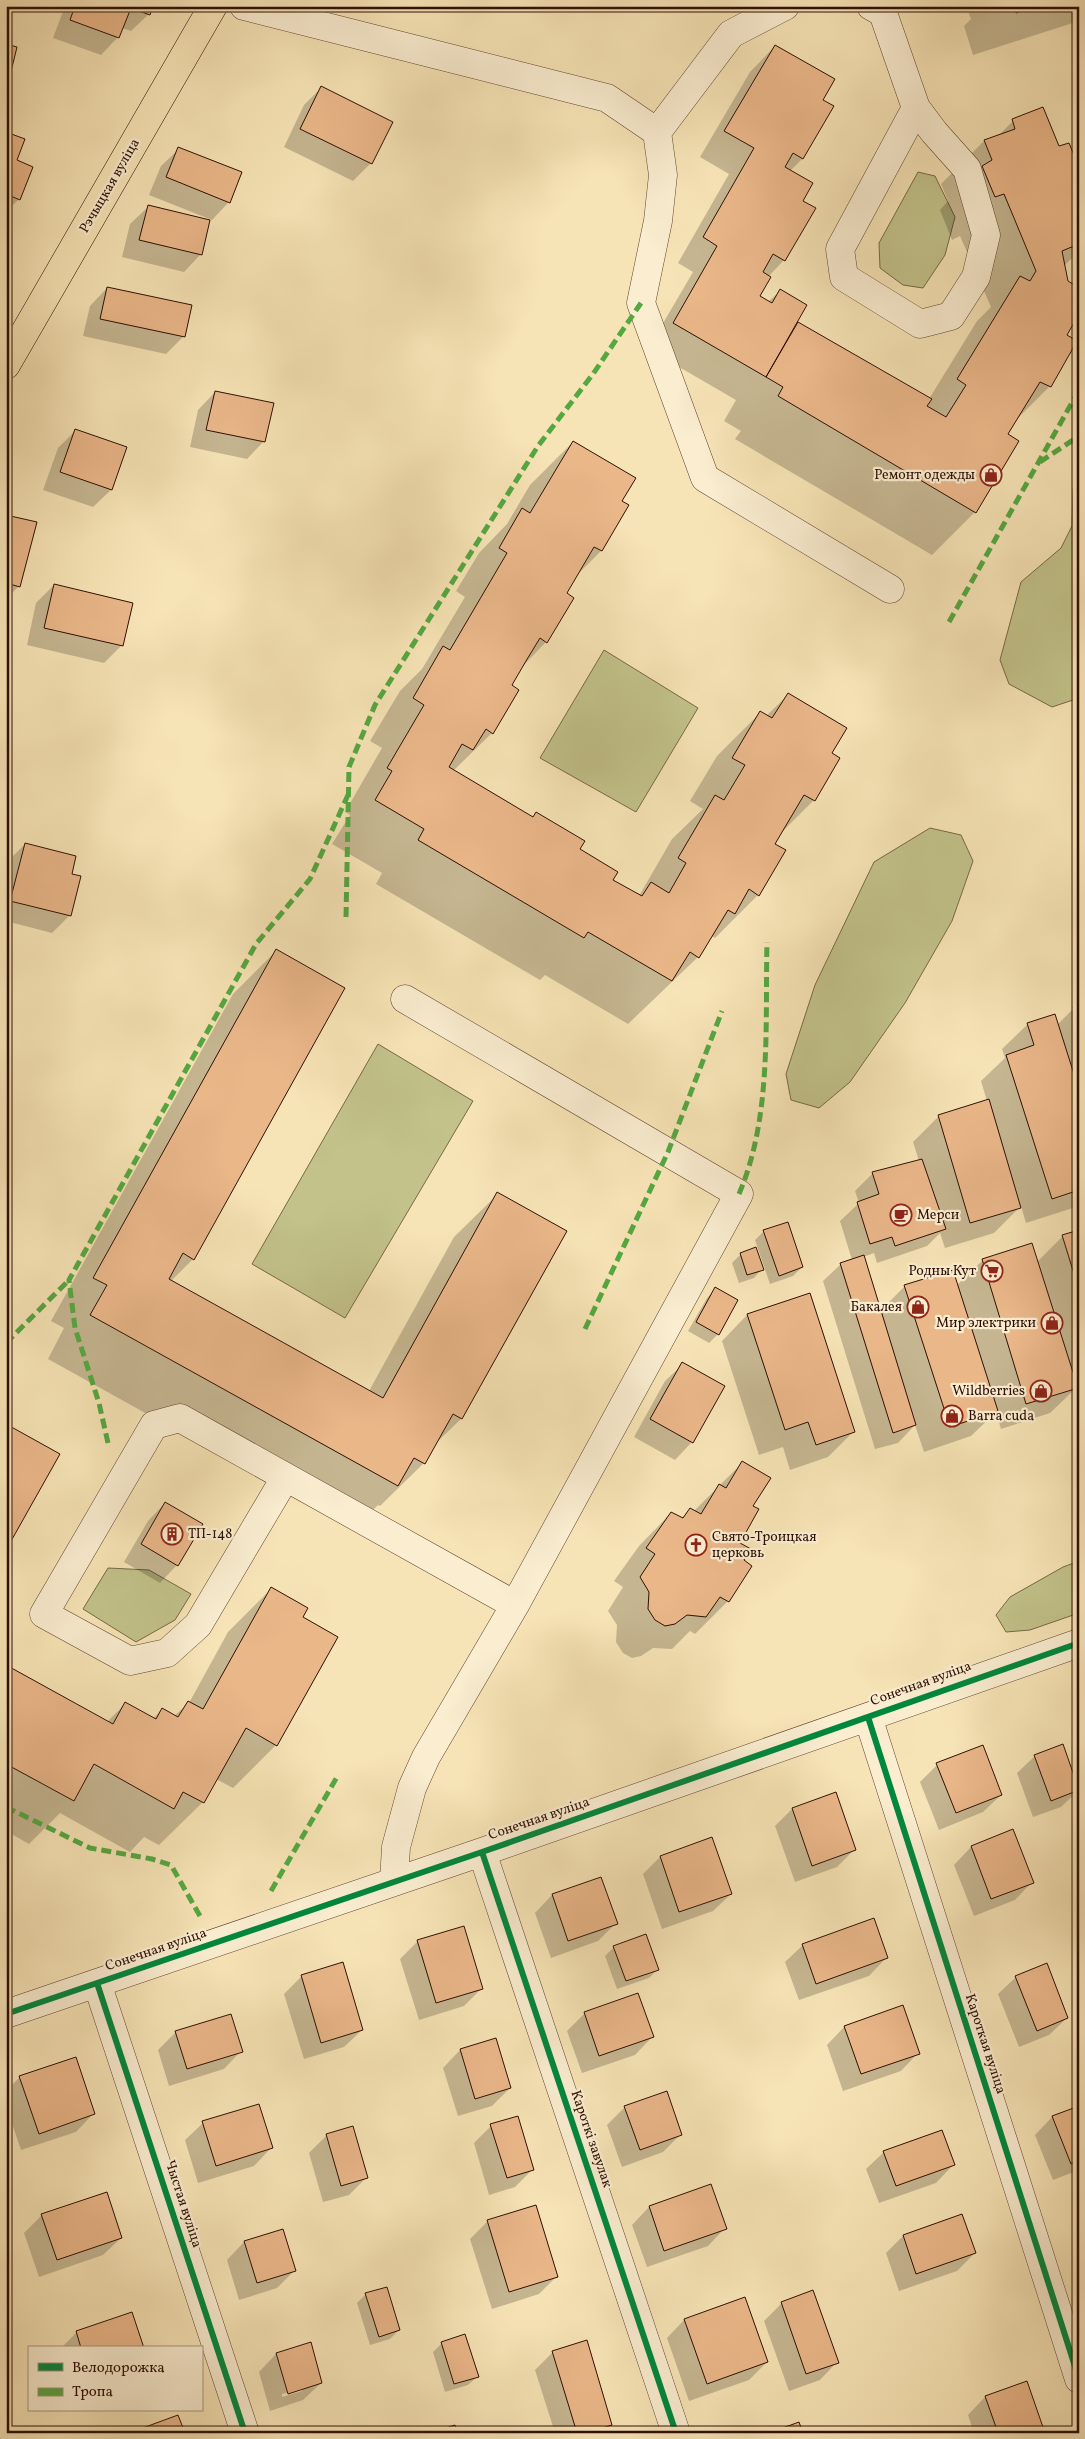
<svg xmlns="http://www.w3.org/2000/svg" width="1085" height="2439" viewBox="0 0 1085 2439" font-family="Vollkorn,serif">
<style>
.green{fill:#c2c28a;stroke:#786847}
.shadow{fill:#0003;fill-rule:evenodd}
.building{fill:#eab789;stroke:#2e0f04}
.lines{fill:none;stroke-linecap:round;stroke-linejoin:round}
.minor-casing{stroke:#604430;stroke-width:29}
.major-casing{stroke:#2e0f04;stroke-width:29}
.minor{stroke:#faedd0;stroke-width:28}
.major{stroke:#f7e4b6;stroke-width:28}
.quiet{stroke:#54a840;stroke-width:5;stroke-dasharray:10 5;stroke-linecap:butt}
.cycleway-casing{stroke:#faedd0;stroke-width:9}
.cycleway{stroke:#00873e;stroke-width:6}
.labels{text-anchor:middle;dominant-baseline:central;stroke-width:4.5;stroke-linejoin:round;paint-order:stroke}
.street-label{font-size:14px;fill:#2e0f04;stroke:#faedd0}
.poi-label{font-size:14px;fill:#2e0f04;stroke:#faedd0;text-anchor:end}
</style>
<rect width="100%" height="100%" fill="#f7e4b6"/>
<filter id="stains"><feTurbulence type="fractalNoise" baseFrequency=".004" numOctaves="4"/><feColorMatrix values="0 0 0 0 .2 0 0 0 0 .09 0 0 0 0 .02 0 0 0 .5 -.17"/></filter>
<radialGradient id="worn" r=".72"><stop offset=".6" stop-color="#630" stop-opacity="0"/><stop offset="1" stop-color="#630" stop-opacity=".3"/></radialGradient>
<path class="green" d="M918,172L935,176L955,217L945,255L923,288L903,285L880,268L879,243Z
M1079,473V698L1052,707L1009,684L1000,660L1021,582L1061,548L1072,526L1073,488Z
M604,650L698,708L636,812L540,758Z
M930,828L961,835L973,861L952,921L905,1003L850,1082L819,1108L791,1100L786,1074L815,985L874,862Z
M378,1044L473,1101L345,1318L252,1264Z
M1079,1561V1613L1030,1630L1006,1632L996,1615L1010,1597L1063,1567Z
M108,1568L149,1570L191,1594L175,1620L136,1642L83,1609Z"/>
<path class="shadow" d="M65,6H151L149,14L131,31L122,28L118,37L101,55L53,38Z
M719,6H733L721,10Z
M966,6H1079V21L973,55L964,26L971,19Z
M775,46L821,100L802,159L790,171L801,201L784,260L768,277L758,296L768,302L780,291L796,323L929,399L977,321L991,307L960,236L952,240L940,210L948,201L941,184L984,141L997,137L1013,121L1079,202V251L1064,266L1066,336L1050,386L1016,420L1007,435L975,512L932,555L735,439L741,431L724,421L736,400L648,349L693,272L678,263L729,174L700,157L750,72Z
M321,88L371,163L353,181L284,147L304,105Z
M6,133L16,161L19,199L6,212Z
M179,149L229,202L212,220L149,195L161,166Z
M148,207L201,254L184,272L122,257L130,224Z
M107,288L184,336L166,354L83,336L90,306Z
M215,392L264,441L247,459L190,447L198,410Z
M76,430L125,448L111,490L93,507L43,490L58,448Z
M573,442L620,501L627,505L601,551L575,577L565,593L546,642L520,669L510,686L492,733L453,771L532,818L536,814L612,880L639,896L672,839L703,809L690,801L717,756L760,713L766,716L788,695L830,754L814,800L778,836L773,844L758,895L715,938L711,936L698,957L628,1024L545,975L540,980L376,884L382,873L332,844L350,815L345,812L382,748L370,741L400,691L422,669L465,597L456,591L479,553L507,524L530,485Z
M6,516L19,586L6,599Z
M54,585L122,645L104,663L27,645L36,603Z
M25,844L70,875V915L52,933L6,921V867L7,862Z
M276,951L193,1259L171,1281L369,1391L454,1237L498,1194L565,1231L461,1419L432,1447L424,1463L380,1506L378,1505L354,1529L48,1359L64,1328L51,1321L233,994Z
M1079,1007V1206L1026,1223L1021,1206L994,1233L945,1248L940,1233L927,1246L877,1263L874,1253L863,1257L880,1311L905,1286L957,1285L983,1260L1037,1262L1063,1236L1079,1231V1402L1075,1389L1050,1413L1001,1429L996,1412L971,1436L924,1452L915,1425L898,1443L875,1449L823,1281L841,1264L852,1260L840,1221L859,1203L855,1191L873,1173L919,1161L913,1142L939,1116L987,1101L981,1081L1005,1058L1002,1049L1028,1024L1057,1025L1074,1008Z
M764,1231L802,1267L793,1276L770,1284L755,1240Z
M741,1254L762,1269L754,1278L739,1283L732,1263Z
M715,1289L718,1334L709,1343L688,1331L707,1298Z
M747,1315L854,1431L828,1457L790,1470L783,1447L759,1455L722,1341Z
M683,1364L692,1442L675,1460L634,1437L665,1381Z
M742,1463L751,1506L738,1543L742,1561L728,1601L695,1634L690,1631L672,1649L653,1648L641,1656L632,1658L623,1653L616,1642L617,1625L608,1611L623,1587L614,1581L639,1546L671,1513L681,1519L690,1509L694,1511Z
M165,1503L177,1565L160,1583L124,1562L148,1521Z
M271,1589L302,1617L276,1745L233,1788L216,1779L203,1802L159,1845L144,1837L130,1852L60,1813L29,1844L6,1831V1666L107,1722L126,1703L153,1719L162,1709L174,1716L189,1703L228,1632Z
M1062,1745L1079,1790L1061,1807L1033,1817L1017,1773L1035,1756Z
M937,1765L1001,1795L983,1812L939,1830L920,1782Z
M792,1809L855,1849L837,1867L795,1882L775,1826Z
M1012,1831L1032,1882L1015,1900L974,1916L954,1865L971,1847Z
M660,1857L731,1894L713,1911L662,1929L643,1874Z
M600,1879L616,1923L598,1941L551,1958L535,1913L552,1895Z
M418,1941L482,1988L464,2006L419,2020L400,1959Z
M803,1945L886,1958L869,1976L799,2000L785,1962Z
M614,1947L657,1970L649,1978L617,1989L605,1956Z
M302,1976L362,2030L344,2047L304,2059L284,1994Z
M1016,1977L1067,2018L1049,2035L1019,2047L998,1994Z
M585,2013L652,2037L635,2055L582,2073L567,2031Z
M844,2027L918,2053L901,2071L843,2091L827,2045Z
M176,2032L241,2051L224,2069L169,2086L158,2050Z
M460,2050L510,2088L492,2106L458,2116L443,2068Z
M20,2077L93,2114L76,2132L21,2150L6,2106V2091Z
M625,2107L681,2134L663,2152L622,2167L607,2125Z
M1079,2107V2170L1053,2180L1035,2135L1052,2117Z
M203,2123L271,2148L254,2166L198,2183L185,2140Z
M491,2126L533,2169L515,2187L489,2195L474,2143Z
M352,2128L367,2177L349,2195L323,2202L309,2153L326,2136Z
M884,2152L953,2165L936,2183L879,2203L866,2169Z
M649,2207L725,2228L708,2246L647,2267L632,2225Z
M42,2215L121,2238L103,2255L39,2277L24,2233Z
M488,2221L556,2277L539,2294L492,2309L470,2239Z
M903,2236L975,2253L957,2271L899,2291L886,2253Z
M244,2242L294,2271L277,2288L239,2300L227,2260Z
M366,2294L399,2330L390,2339L370,2345L357,2303Z
M744,2299L767,2362L749,2380L689,2401L667,2338L684,2320Z
M782,2303L837,2362L820,2380L789,2391L764,2321Z
M77,2332L143,2348H61Z
M442,2343L477,2377L468,2385L445,2392L433,2352Z
M310,2344L321,2383L303,2400L270,2411L259,2372L276,2354ZM302,2388V2391L282,2397V2394Z
M553,2352L611,2425L602,2433H555L535,2370Z
M985,2397L1043,2433H974L968,2415Z"/>
<path class="building" d="M75,6H153L150,15L131,8L119,38L70,20Z
M1014,6H1036L1016,13Z
M6,44L17,47L7,88H6Z
M775,45L835,79L823,100L834,106L803,159L793,153L785,167L813,183L803,201L816,208L785,261L773,254L763,272L771,277L760,296L772,303L780,289L807,305L766,377L673,323L717,246L703,237L754,148L724,131Z
M321,86L393,122L372,164L300,129Z
M1043,107L1059,146L1069,143L1079,167V244L1062,251L1068,281L1079,288V314L1067,335L1077,341L1051,387L1040,382L1008,434L1019,441L976,513L778,396L783,387L766,377L798,322L932,399L927,406L946,417L966,385L957,379L1020,276L1030,281L1036,271L1004,194L995,197L982,166L992,160L984,140L1015,129L1012,119Z
M6,132L25,139L17,160L33,167L20,200L6,194Z
M178,147L242,172L230,203L166,177Z
M148,205L210,220L202,255L139,240Z
M107,287L192,305L185,337L100,319Z
M215,391L274,403L265,442L206,430Z
M75,429L127,447L112,490L60,472Z
M573,441L636,478L622,501L629,505L602,551L594,547L567,593L574,598L547,643L540,638L526,661L512,685L519,690L493,734L486,729L473,750L462,744L449,767L533,817L536,812L585,841L580,849L618,872L613,880L642,896L651,882L669,893L686,863L678,858L715,795L724,800L745,765L732,758L760,711L772,718L788,693L847,728L832,753L840,758L815,801L804,795L775,844L786,850L759,896L749,889L735,914L728,910L699,958L690,952L672,981L588,932L584,938L418,840L424,829L375,800L392,771L387,768L424,705L413,698L443,646L450,650L507,553L499,548L522,508L530,513Z
M6,515L37,522L20,587L6,583Z
M54,584L133,603L123,646L44,628Z
M25,843L76,856L72,874L81,876L71,916L10,901Z
M276,949L345,988L194,1260L183,1253L169,1279L383,1398L497,1192L567,1231L462,1419L453,1414L425,1464L414,1458L398,1486L90,1315L107,1285L93,1278Z
M1079,1005V1025L1073,1007Z
M1055,1014L1079,1090V1190L1052,1199L1006,1055L1034,1045L1027,1023Z
M989,1099L1021,1208L970,1223L938,1115Z
M922,1159L946,1229L895,1246L892,1237L870,1244L857,1202L879,1194L872,1172Z
M788,1222L803,1267L779,1276L763,1230Z
M1079,1230V1290L1062,1235Z
M1032,1243L1078,1388L1026,1404L982,1259Z
M756,1247L764,1270L747,1275L740,1253Z
M864,1255L916,1425L893,1433L840,1263Z
M953,1270L998,1411L950,1427L904,1285Z
M715,1287L738,1300L719,1335L696,1322Z
M810,1293L855,1432L816,1445L808,1422L785,1430L747,1314Z
M682,1362L725,1386L693,1443L650,1419Z
M6,1424L60,1454L6,1550Z
M742,1461L771,1478L753,1506L759,1509L740,1543L751,1549L744,1560L752,1566L729,1602L720,1597L706,1617L687,1615L675,1624L665,1626L655,1620L648,1609L649,1592L640,1577L655,1554L646,1548L671,1512L683,1518L690,1508L701,1514L719,1484L726,1488Z
M165,1502L203,1524L178,1566L141,1544Z
M271,1587L308,1608L303,1617L338,1637L277,1746L246,1728L204,1803L183,1792L174,1809L94,1764L74,1801L6,1764V1665L113,1724L125,1702L156,1719L162,1708L178,1717L188,1701L203,1709Z
M1063,1744L1079,1790L1051,1801L1034,1755Z
M983,1745L1002,1795L956,1813L936,1763Z
M836,1792L856,1850L812,1866L792,1808Z
M1013,1829L1034,1883L991,1899L971,1846Z
M712,1837L732,1894L679,1912L660,1856Z
M601,1877L618,1924L568,1941L552,1894Z
M874,1918L888,1958L816,1984L802,1944Z
M464,1926L483,1989L436,2003L417,1940Z
M646,1934L659,1970L626,1981L613,1946Z
M343,1962L363,2030L321,2043L301,1975Z
M1047,1963L1068,2018L1037,2031L1015,1976Z
M638,1993L654,2037L599,2056L584,2012Z
M903,2005L920,2054L861,2074L844,2026Z
M231,2014L243,2052L187,2069L175,2031Z
M496,2038L511,2088L475,2099L460,2049Z
M76,2057L95,2114L39,2134L19,2076Z
M667,2091L682,2135L640,2150L624,2106Z
M259,2104L273,2148L216,2166L202,2121Z
M1079,2106V2160L1071,2164L1052,2116Z
M518,2116L534,2170L507,2178L490,2124Z
M353,2126L368,2178L341,2186L326,2134Z
M942,2130L955,2165L896,2186L883,2151Z
M711,2184L727,2229L664,2251L649,2206Z
M107,2192L122,2238L57,2260L41,2214Z
M536,2205L558,2277L509,2292L487,2220Z
M962,2214L976,2253L916,2274L903,2235Z
M283,2229L296,2271L257,2283L244,2241Z
M387,2287L400,2330L379,2337L365,2293Z
M813,2290L839,2363L806,2374L781,2302Z
M745,2297L768,2362L707,2384L684,2319Z
M132,2312L144,2348H81L76,2331Z
M465,2334L479,2377L454,2384L441,2342Z
M587,2340L612,2425L586,2433H577L552,2351Z
M311,2342L322,2383L288,2394L276,2353Z
M1027,2381L1045,2433H998L985,2396Z
M178,2415L185,2433H129Z
M799,2422L803,2433H769Z
M455,2425L458,2433H429Z"/>
<g class="lines">
<g class="minor-casing">
<path id="minor" d="M244,6L607,98L657,132L663,175L658,221L641,303L705,478L890,589
M871,6L883,13L916,108L934,132L967,169L986,235L976,277L951,316L920,324L844,277L840,249L916,108
M657,132L731,34L785,6
M285,1478L198,1625L167,1653L130,1661L44,1614L154,1425L180,1418L515,1605
M868,1717L1079,2379
M482,1852L676,2433
M394,1881L396,1847L412,1788L426,1757L515,1605L739,1194L405,999
M97,1983L245,2433
M6,2014L482,1852L1079,1643"/>
</g>
<g class="major-casing">
<path id="major" d="M6,365L213,6"/>
</g>
<use href="#minor" class="minor"/>
<use href="#major" class="major"/>
<path class="quiet" d="M1040,462L1079,436
M949,622L1079,390
M346,917L349,767L375,705L538,446L593,374L641,303
M739,1194C772,1117 765,1025 767,942
M585,1329L668,1152L722,1011
M6,1343L69,1280
M108,1443L99,1403L75,1328L69,1280L256,944L310,879L348,795
M6,1807L90,1848L152,1859L171,1865L200,1916
M271,1891L337,1777"/>
<g class="cycleway-casing">
<path id="cycleway" d="M868,1717L1079,2379
M482,1852L676,2433
M97,1983L245,2433
M6,2014L482,1852L1079,1643"/>
</g>
<use href="#cycleway" class="cycleway"/>
</g>
<defs>
<g id="shop-ring" transform="scale(1.125)"><circle r="9.5" fill="#faedd0" stroke="#8f2418" stroke-width="1.5"/><path d="M-5-2.5h2.3a2.7 3.5 0 0 1 5.4 0H5L5.5 6h-11ZM-1.5-2.5h3a1.5 2.3 0 0 0-3 0Z" fill="#8f2418"/></g>
<g id="cafe-ring" transform="scale(1.125)"><circle r="9.5" fill="#faedd0" stroke="#8f2418" stroke-width="1.5"/><path d="M-5.5-4.5H6V0H3Q3 3.5 0 3.5H-2.5Q-5.5 3.5-5.5 0ZM3-3.2v2h1.7v-2ZM-6 4.5H4V6H-6Z" fill="#8f2418"/></g>
<g id="supermarket-ring" transform="scale(1.125)"><circle r="9.5" fill="#faedd0" stroke="#8f2418" stroke-width="1.5"/><path d="M-6-5.5h2.5l.6 2H6L4.5 2H-2.5L-4.4-4H-6ZM-1.5 3.2a1.3 1.3 0 1 0 .1 0ZM3 3.2a1.3 1.3 0 1 0 .1 0Z" fill="#8f2418"/></g>
<g id="building-ring" transform="scale(1.125)"><circle r="9.5" fill="#faedd0" stroke="#8f2418" stroke-width="1.5"/><path d="M-4-6H4V6H1V3H-1V6H-4ZM-2.5-4.3h1.7v1.8h-1.7ZM.8-4.3h1.7v1.8H.8ZM-2.5-1h1.7V.8h-1.7ZM.8-1h1.7V.8H.8Z" fill="#8f2418"/></g>
<g id="church-ring" transform="scale(1.125)"><circle r="9.5" fill="#faedd0" stroke="#8f2418" stroke-width="1.5"/><path d="M-1.2-6h2.4v3.5h3.3v2.4h-3.3V6h-2.4V-.1h-3.3v-2.4h3.3Z" fill="#8f2418"/></g>
</defs>
<g fill-rule="evenodd">
<use href="#shop-ring" x="991" y="475"/>
<use href="#cafe-ring" x="901" y="1215"/>
<use href="#supermarket-ring" x="992" y="1271"/>
<use href="#shop-ring" x="918" y="1307"/>
<use href="#shop-ring" x="1052" y="1323"/>
<use href="#shop-ring" x="1041" y="1391"/>
<use href="#shop-ring" x="952" y="1416"/>
<use href="#building-ring" x="172" y="1534"/>
<use href="#church-ring" x="696" y="1545"/>
</g>
<g class="labels">
<g class="street-label">
<text transform="translate(110 186) rotate(-60)">Рэчыцкая вуліца</text>
<text transform="translate(921 1684) rotate(-20)">Сонечная вуліца</text>
<text transform="translate(539 1819) rotate(-19)">Сонечная вуліца</text>
<text transform="translate(156 1950) rotate(-19)">Сонечная вуліца</text>
<text transform="translate(985 2044) rotate(72)">Кароткая вуліца</text>
<text transform="translate(591 2139) rotate(71)">Кароткі завулак</text>
<text transform="translate(183 2204) rotate(72)">Чыстая вуліца</text>
</g>
<g class="poi-label">
<text x="975" y="475">Ремонт одежды</text>
<text x="917" y="1215" text-anchor="start">Мерси</text>
<text x="976" y="1271">Родны Кут</text>
<text x="902" y="1307">Бакалея</text>
<text x="1036" y="1323">Мир электрики</text>
<text x="1025" y="1391">Wildberries</text>
<text x="968" y="1416" text-anchor="start">Barra cuda</text>
<text x="188" y="1534" text-anchor="start">ТП-148</text>
<text x="712" y="1537" text-anchor="start">Свято-Троицкая<tspan x="712" dy="16">церковь</tspan></text>
</g>
</g>
<rect width="1085" height="2439" fill="none" stroke="#f7e4b6" stroke-width="25"/>
<rect x="8" y="8" width="1070" height="2424" fill="none" stroke="#2e0f04" stroke-width="2.5"/>
<rect x="12" y="12" width="1060" height="2414" fill="none" stroke="#2e0f04"/>
<rect x="28" y="2346" width="175" height="65" fill="#faedd0" stroke="#a8947e"/>
<rect x="38" y="2363" width="25" height="8" fill="#00873e" stroke="#a8947e"/>
<text x="72" y="2372" font-size="15" fill="#2e0f04">Велодорожка</text>
<rect x="38" y="2388" width="25" height="8" fill="#54a840" stroke="#a8947e"/>
<text x="72" y="2396" font-size="15" fill="#2e0f04">Тропа</text>
<rect width="100%" height="100%" filter="url(#stains)"/>
<rect width="100%" height="100%" fill="url(#worn)"/>
</svg>
